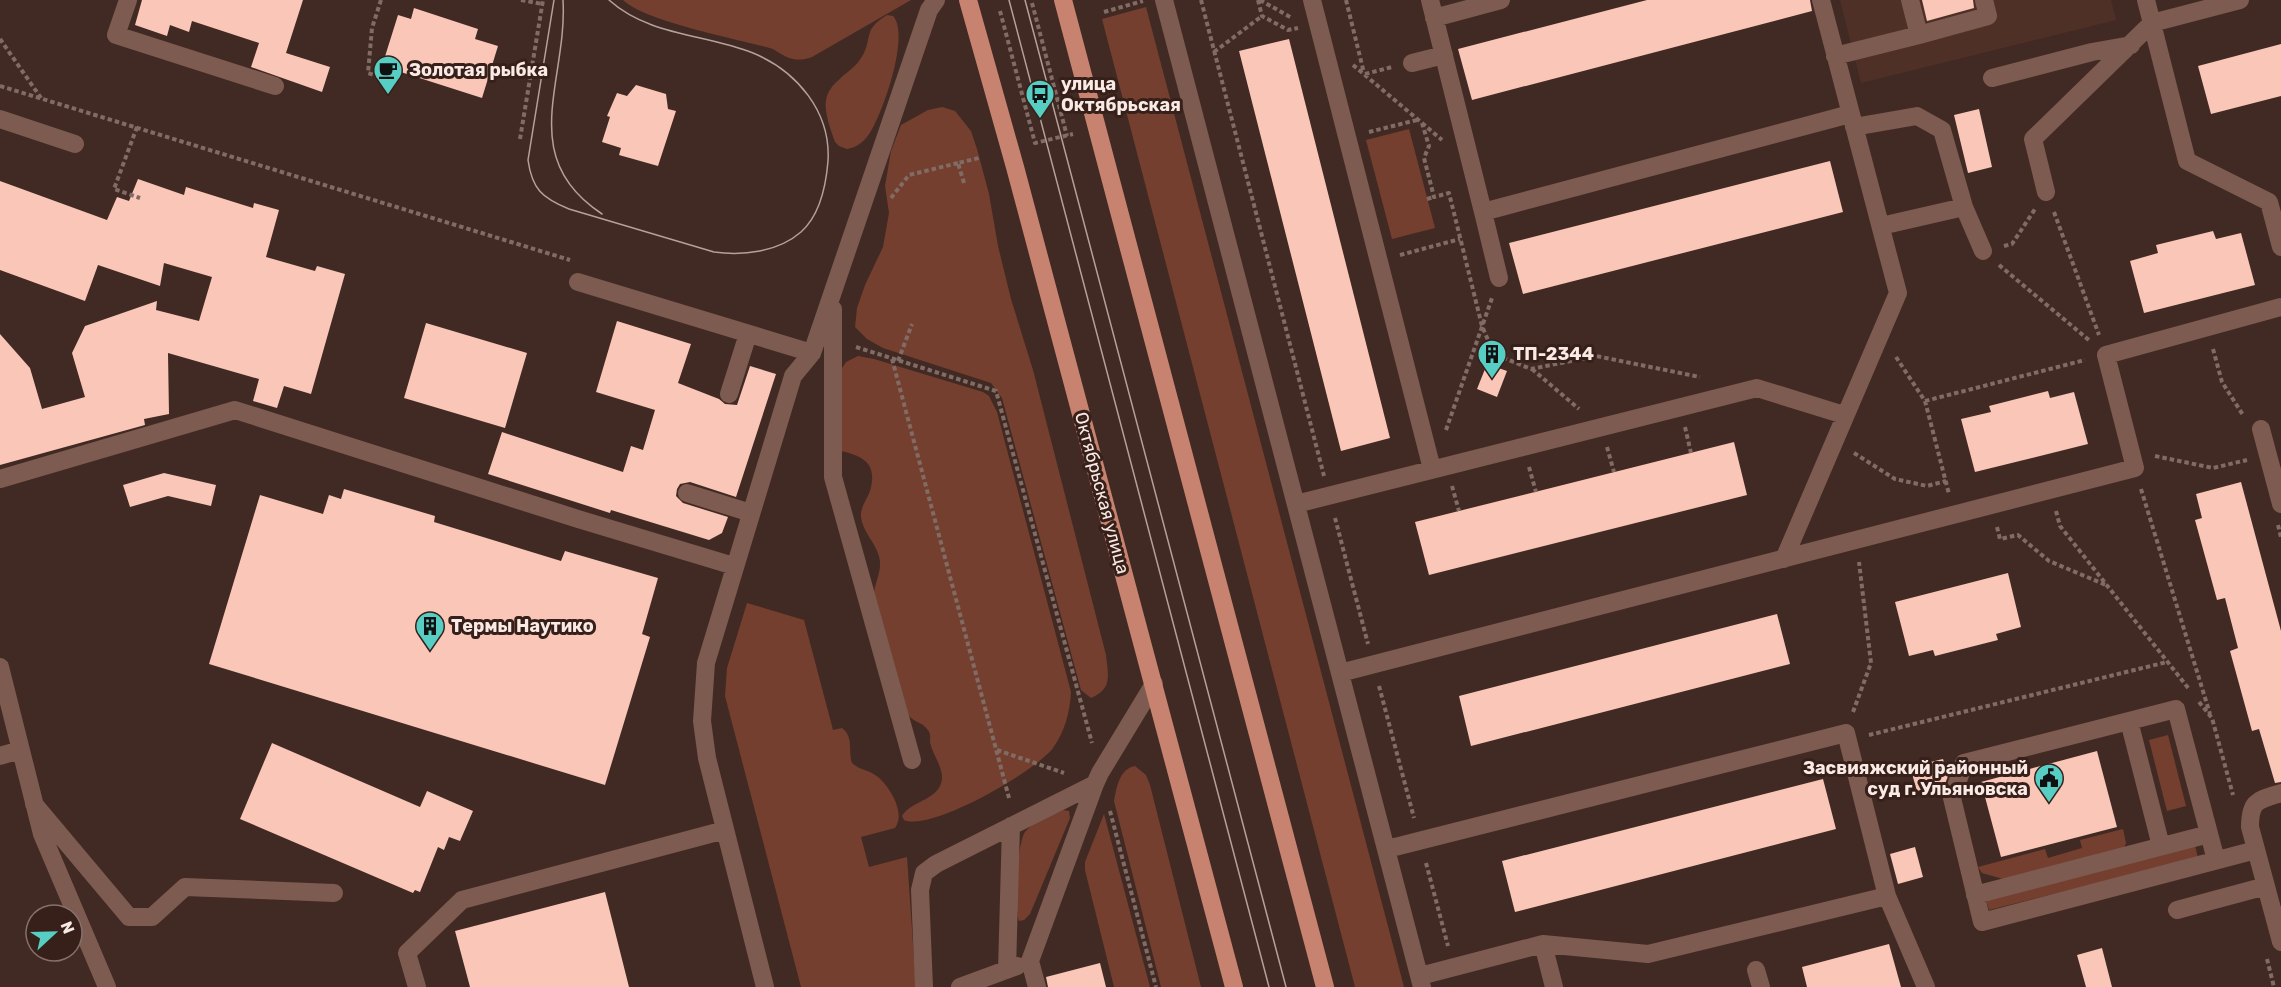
<svg xmlns="http://www.w3.org/2000/svg" width="2281" height="987" viewBox="0 0 2281 987" font-family="Rubik,sans-serif">
<style>
.built{fill:#4f3027}
.green{fill:#743f2f}
.building{fill:#f9c6b7}
.lines{fill:none;stroke-linecap:round;stroke-linejoin:round}
.path{stroke:#806c65;stroke-width:4;stroke-dasharray:4.5 3;stroke-linecap:butt}
.minor{stroke:#7d5b51;stroke-width:18}
.major{stroke:#c78370;stroke-width:18}
.tram{stroke:#b4a19b;stroke-width:1.5}
.labels{text-anchor:middle;dominant-baseline:central;stroke-width:6;stroke-linejoin:round;paint-order:stroke}
.poi-label{font-size:18px;font-weight:bold;fill:#faeae5;stroke:#37201a;text-anchor:start}
.street-label{font-size:18px;fill:#faeae5;stroke:#37201a}
</style>
<rect width="100%" height="100%" fill="#412a23"/>
<path class="built" d="M1840,0H2111L2116,20L1861,83Z"/>
<path class="green" d="M623,0H911L812,57C795,63 787,58 773,49C738,39 646,22 623,0Z
M1146,7L1404,987H1355L1102,19Z
M887,15L893,16C910,34 884,109 872,129C867,139 859,147 847,149L839,146L835,142C831,131 824,112 826,101C828,83 849,74 859,61C875,40 860,31 887,15Z
M942,107L955,111L971,131L977,149L989,194L998,246L1011,299L1033,370L1106,655C1108,675 1113,689 1091,698L1081,690L1002,398L991,383L883,348L867,339L855,327L857,308L865,285L883,247L889,213L885,186L891,151L901,125L928,110Z
M1409,129L1435,228L1392,239L1366,140Z
M858,356L874,359L983,392L989,396L997,412L1071,692C1070,712 1065,731 1053,748C1036,771 931,832 904,820L902,816C911,800 943,800 942,776C941,764 932,753 930,742C930,737 931,733 927,729C922,722 914,722 909,716C905,709 874,601 874,593C875,583 881,572 880,562C879,545 862,533 861,516C860,508 867,499 870,491C878,463 863,456 841,451L840,371L846,362Z
M747,603L804,620L833,730L842,728C854,737 848,751 852,763C859,770 870,770 878,777C890,787 906,813 895,828L861,837L869,867L907,857L916,987H801L725,696L727,668Z
M2168,735L2186,806L2167,811L2149,740Z
M1135,766L1146,775L1150,785L1201,987H1161L1114,801C1117,787 1119,769 1135,766Z
M1063,810L1069,811L1070,818L1030,914L1024,920L1019,921C1014,909 1017,843 1025,832C1033,821 1051,816 1063,810Z
M1104,814L1150,987H1114L1085,870V862Z
M2123,829L2126,843L2124,848L2003,879L1982,873L1978,867L2045,849L2048,858L2082,848L2080,840Z
M2195,845L2198,858L1989,910L1985,897Z"/>
<path class="building" d="M142,0H303L286,53L330,67L322,92L251,67L259,43L192,21L189,32L170,25L167,36L135,25Z
M1647,0H1810L1812,11L1472,100L1458,49Z
M1922,0H1973L1974,8L1927,21Z
M414,8L478,29L475,39L498,46L482,98L382,66L398,15L411,19Z
M1289,39L1390,438L1341,451L1239,51Z
M2281,44V96L2211,114L2198,66Z
M636,85L666,94L668,109L676,111L658,166L619,155L621,148L602,142L610,117L607,116L617,93L627,96Z
M1979,109L1992,167L1968,173L1954,115Z
M1830,161L1843,212L1523,294L1509,243Z
M138,179L184,195L186,187L253,208L254,203L279,210L266,257L315,271L317,266L345,274L311,394L284,386L277,408L253,401L259,379L168,353L169,414L144,419L145,425L0,465V334L30,368L42,409L85,397L72,353L85,326L157,301L156,310L199,321L212,277L164,263L160,286L98,265L85,301L0,270V181L107,220L117,197L129,201Z
M2213,231L2216,239L2241,233L2255,285L2144,313L2130,261L2158,253L2156,245Z
M617,321L691,344L678,383L719,399L725,404L737,405L750,366L776,374L736,497L690,482L680,484L677,489L676,496L683,503L728,517L722,533L709,540L611,510L610,513L488,474L502,432L623,472L631,446L643,450L655,410L596,392Z
M426,323L527,353L505,428L404,398Z
M1487,364L1507,371L1497,397L1477,389Z
M2048,391L2050,398L2074,392L2088,444L1975,472L1961,419L1991,412L1989,406Z
M1734,442L1747,495L1429,575L1415,522Z
M164,473L216,485L211,506L168,496L130,507L123,485Z
M2241,482L2281,631V782L2275,783L2259,729L2252,731L2230,651L2238,648L2225,598L2217,600L2195,520L2202,518L2196,494Z
M344,489L435,516L434,522L561,561L565,551L658,578L642,634L650,637L605,785L209,664L260,495L323,514L329,495L341,499Z
M2008,573L2021,627L1996,634L1998,640L1935,656L1933,650L1909,656L1895,602Z
M1777,614L1790,664L1471,746L1459,696Z
M272,743L420,807L427,791L473,811L460,841L449,837L444,850L438,847L420,892L415,890L413,893L240,819Z
M2097,751L2117,827L2001,857L1981,782Z
M1943,759L1948,776L1945,784L1917,791L1910,767Z
M1823,779L1836,829L1515,912L1502,861Z
M1915,847L1923,877L1898,884L1890,854Z
M605,892L629,987H470L455,931Z
M1889,944L1901,987H1807L1802,967Z
M2102,948L2112,987H2086L2077,955Z
M1100,963L1106,987H1048L1046,977Z"/>
<g class="lines">
<path class="path" d="M381,0L372,28L368,73L394,82
M521,0L542,4
M1201,0L1324,476
M1258,0L1262,16L1288,30L1298,28
M1260,0L1292,18
M1346,0L1364,73
M1032,3L1067,136
M1000,11L1035,143L1073,134
M1104,12L1143,1
M0,39L41,98
M1214,52L1262,16
M1353,65L1422,123L1429,146L1424,158L1434,197L1449,193L1482,326L1494,354L1531,369L1596,356L1700,377
M1365,74L1392,67
M0,86L570,260
M1422,123L1442,140
M137,127L114,189L140,198
M1369,132L1417,120
M520,139L543,0
M964,183L958,163L979,158
M891,198L909,175L958,163
M1427,199L1434,197
M2054,212L2099,335
M2004,246L2012,244L2035,209
M1400,255L1460,239
M1999,265L2090,341
M856,347L996,391L1092,743
M2213,349L2222,382L2243,415
M1896,357L1925,401L1949,494
M892,359L1009,798
M898,361L912,324
M1532,369L1579,409
M1925,401L2085,360
M1685,427L1691,453
M1446,430L1492,298
M1607,447L1614,472
M1854,453L1895,479L1927,486L1946,481
M2155,456L2213,468L2247,460
M1529,467L1536,492
M1452,486L1459,511
M2141,489L2210,714
M2056,511L2060,526L2189,689
M1335,518L1368,644
M2278,525L2281,537
M1997,527L2000,539L2018,535L2049,561L2106,585
M1379,686L1414,818
M2199,702L2212,718L2233,795
M1853,712L1871,663L1859,562
M1869,735L2167,662
M997,750L1064,773
M1110,811L1156,987
M1426,863L1448,946
M2267,959L2274,987"/>
<path class="minor" d="M128,0L116,35L275,86
M1164,0L1422,987
M1312,0L1432,469
M1430,0L1483,212L1850,114
M1910,0L1919,35L1988,16L1984,0
M2146,0L2187,161L2269,202L2281,247
M1434,18L1501,0
M1835,56L1919,35
M1412,63L1444,55
M1992,78L2092,52L2131,45
M0,119L75,144
M1854,127L1917,116L1942,130L1964,207L1983,251
M2046,192L2033,139L2152,23L2240,0
M1483,212L1499,278
M1881,226L1964,207
M578,282L812,353
M833,309V477L912,760
M729,394L748,334
M2261,429L2281,504
M0,479L235,410L578,519L734,566
M687,493L751,513
M1296,504L1757,388L1844,415
M1784,559L1898,293L1821,0
M0,667L42,834L107,987
M1340,673L2135,468L2106,355L2281,307
M2129,721L2161,846
M0,756L20,750
M2281,793C2258,800 2250,800 2250,827L2281,942
M34,804L129,917H152L185,887L334,893
M1387,849L1846,733L1887,896L1926,987
M2216,860L2176,709L1964,763L1952,798L1982,922L2256,850
M1975,895L2209,834
M2177,910L2266,886
M1543,944L1554,987
M1007,970L1011,826
M1756,970L1761,987
M1420,976L1543,944L1648,954L1887,896
M417,987L407,953L462,900L725,830
M765,987L707,758L702,721L706,663L793,376L812,353L929,10L936,0
M924,987L920,890L924,873L936,864L1095,784
M960,987L1017,966
M1037,987L1030,961L1095,784L1100,773L1154,684"/>
<path class="major" d="M968,0L1015,167L1234,987
M1063,0L1325,987"/>
<path class="tram" d="M554,0L528,160C532,189 542,198 569,209L714,252C743,256 778,252 801,232C820,215 826,186 828,161C831,112 797,71 753,53C705,34 649,36 609,0
M563,0C568,80 515,157 602,214
M1009,0L1269,987
M1025,0L1286,987"/>
</g>
<defs>
<g id="cafe-pin" transform="scale(1.5)"><path d="M0 17L-7.5 6A9.5 9.5 0 1 1 7.5 6Z" fill="#56cec3" stroke="#37201a"/><path d="M-5.5-4.5H6V0H3Q3 3.5 0 3.5H-2.5Q-5.5 3.5-5.5 0ZM3-3.2v2h1.7v-2ZM-6 4.5H4V6H-6Z" fill="#111"/></g>
<g id="bus-pin" transform="scale(1.5)"><path d="M0 17L-7.5 6A9.5 9.5 0 1 1 7.5 6Z" fill="#56cec3" stroke="#37201a"/><path d="M-5-6H5V4H4V6H2V4H-2V6H-4V4H-5ZM-3.5-4V0h7V-4ZM-3.5 1.2v1.5H-2V1.2ZM2 1.2v1.5H3.5V1.2Z" fill="#111"/></g>
<g id="building-pin" transform="scale(1.5)"><path d="M0 17L-7.5 6A9.5 9.5 0 1 1 7.5 6Z" fill="#56cec3" stroke="#37201a"/><path d="M-4-6H4V6H1V3H-1V6H-4ZM-2.5-4.3h1.7v1.8h-1.7ZM.8-4.3h1.7v1.8H.8ZM-2.5-1h1.7V.8h-1.7ZM.8-1h1.7V.8H.8Z" fill="#111"/></g>
<g id="civic-pin" transform="scale(1.5)"><path d="M0 17L-7.5 6A9.5 9.5 0 1 1 7.5 6Z" fill="#56cec3" stroke="#37201a"/><path d="M-.6-6.5H3V-4.5H.6V-3L4-1V1h2V6H-6V1h2V-1L-.6-3ZM-1.2 2.5V6h2.4V2.5Z" fill="#111"/></g>
</defs>
<g fill-rule="evenodd">
<use href="#cafe-pin" x="388" y="70"/>
<use href="#bus-pin" x="1040" y="94"/>
<use href="#building-pin" x="1492" y="354"/>
<use href="#building-pin" x="430" y="626"/>
<use href="#civic-pin" x="2049" y="778"/>
</g>
<g class="labels">
<g class="poi-label">
<text x="409" y="70">Золотая рыбка</text>
<text x="1061" y="84">улица<tspan x="1061" dy="21">Октябрьская</tspan></text>
<text x="1513" y="354">ТП-2344</text>
<text x="451" y="626">Термы Наутико</text>
<text x="2028" y="768" text-anchor="end">Засвияжский районный<tspan x="2028" dy="21">суд г. Ульяновска</tspan></text>
</g>
<g class="street-label">
<text transform="translate(1102 493) rotate(75)">Октябрьская улица</text>
</g>
</g>
<g transform="translate(54 933) rotate(68)"><circle r="28" fill="#37201a" stroke="#85716b" stroke-width="1.5"/>
<path d="M0-4.5L10 22L0 15L-10 22Z" fill="#56cec3"/>
<text y="-9" font-size="16" font-weight="bold" text-anchor="middle" fill="#faeae5">N</text>
</g>
</svg>
